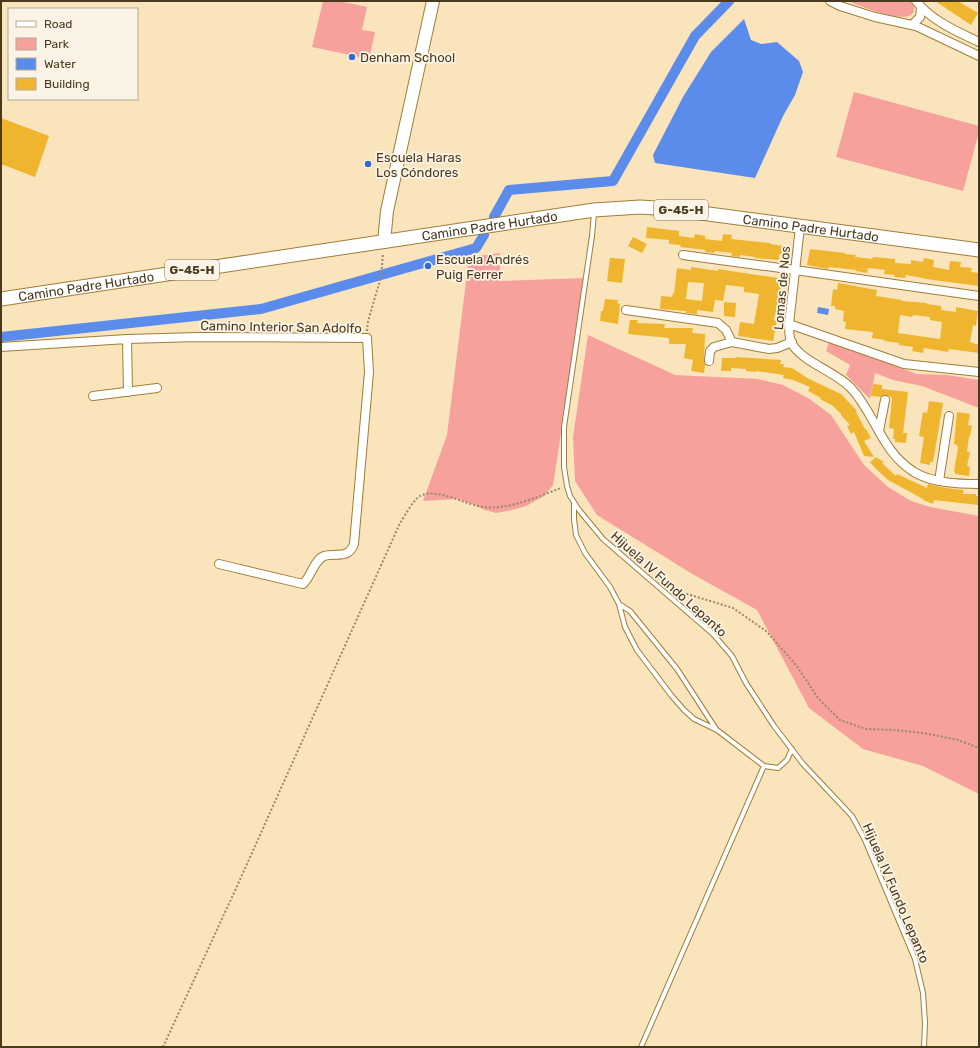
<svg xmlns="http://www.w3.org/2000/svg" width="980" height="1048" viewBox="0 0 980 1048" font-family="Rubik,sans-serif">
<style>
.green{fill:#f6a19c}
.water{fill:#5b8beb}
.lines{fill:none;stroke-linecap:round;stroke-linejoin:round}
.canal{stroke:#5b8beb;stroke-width:10}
.building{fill:#efb52f;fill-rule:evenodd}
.service-casing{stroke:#a07e38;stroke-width:6}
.minor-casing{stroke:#a07e38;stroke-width:10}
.secondary-casing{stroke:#a07e38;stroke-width:14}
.primary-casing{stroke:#a07e38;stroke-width:15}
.path{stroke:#9b8966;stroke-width:2;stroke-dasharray:2 2;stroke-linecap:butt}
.service{stroke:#fff;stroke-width:4}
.minor{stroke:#fff;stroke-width:8}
.secondary{stroke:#fff;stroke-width:12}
.primary{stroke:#fff;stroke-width:13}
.poi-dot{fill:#3468d7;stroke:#fbf3e6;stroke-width:1.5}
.labels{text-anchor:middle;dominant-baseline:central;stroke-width:3.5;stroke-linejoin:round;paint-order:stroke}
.shield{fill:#fbf3e6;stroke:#7e7259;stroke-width:1}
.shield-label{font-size:12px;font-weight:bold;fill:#493a1d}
.poi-label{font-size:13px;fill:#493a1d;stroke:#fbf3e6;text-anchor:start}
.street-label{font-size:13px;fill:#493a1d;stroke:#fbf3e6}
</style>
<rect width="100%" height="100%" fill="#fae4bb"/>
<path class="green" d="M323,1H339L367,7L362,30L375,32L369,59L312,47Z
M848,1H910C913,3 915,5 914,9C913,29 858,5 848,1Z
M854,92L979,126V132L963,191L836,157Z
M500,253V281L585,278L553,485L544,496L526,506L512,510L496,513L485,510L473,504L456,499L423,501L447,435L469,257Z
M588,335L675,375L758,379L783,385L808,398L831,415L864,465L888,487L911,501L930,507L979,516V794L923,766L863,749L809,708L757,610L694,575L597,515L575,481L573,437Z
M829,342L917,374L947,375L979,380V408L922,386L893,380L875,373L870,399L846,375L850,365L826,351Z"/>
<path class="water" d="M744,19L751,40L761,44L777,42L799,61L803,72L795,95L783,116L755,178L655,163L653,155L683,97L711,52Z
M818,307L829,309L828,315L817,313Z"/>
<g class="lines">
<path class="canal" d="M494,217L509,190L613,181L695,36L729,1
M1,337L261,309L476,248L484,235"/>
</g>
<path class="building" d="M935,1H958L978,13L971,25Z
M1,118L49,136L35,177L1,164Z
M647,227L679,231V236L694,238L695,234L705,236V239L722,241L723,234L732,235L731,239L770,243V244L791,247L790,255L779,254V260L755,258V257L740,255V257L731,256L732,253L715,251L714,253L705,252V250L680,247L681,245L669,244V240L646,238Z
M633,237L647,244L642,253L628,246Z
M810,249L845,253V254L856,255L855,257L872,259L873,257L895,259V263L911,264V260L923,262L924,258L934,260L933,267L949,270L950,261L961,262L960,267L972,268L971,272L979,273V286L933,280L906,275L905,278L894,277L895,275L884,274L885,270L868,268L867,273L856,271V270L829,267L828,269L807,265Z
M610,258L625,259L622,283L607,281Z
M691,267L718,271V269L778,278V281H781L780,293L774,320L777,321L773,341L738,336L740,322L754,324L759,294L744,292V287L726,285L723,301L715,300L713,312L697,310V314L686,313V311L660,309L661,296L672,297L673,293L674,294L677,268L691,270ZM688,282L704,283L702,301L686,299Z
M838,283L877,290L876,296L902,300V301L927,303V304L941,306V310L956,312V307L978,311L976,326L973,325L970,342L979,345V353L949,349L948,352L924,348L923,353L912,351L913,347L899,345V343L884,341L885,340L872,338L873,332L845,329L846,322L843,321L844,311L835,309V306H831L833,289L837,290ZM900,315L912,317L913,315L930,317V320L942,322L940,339L898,333Z
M605,299L618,300L617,303L620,304L618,324L600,321L601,311H603Z
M724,302L736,303L735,317L724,316Z
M630,320H638L637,323L665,324L664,328H693L692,333L705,334L704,360L705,365L704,373L691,371L693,360L684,358L686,344H669V338L628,334Z
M736,357L781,360L780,364H784L783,367L792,368L809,379L841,394L857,411L856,412L865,429H866L871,438L864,441L874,457L864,456L854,432L851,434L847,426L850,425L841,415V414L833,406L820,399L821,398L808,391L810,387L793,380L783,378L784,375L756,371V372L746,371V369L731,368V371H721L722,358H735Z
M873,384L882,385V389L908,392L903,433H907L906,443L895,442V439H893L894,429L889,428L892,398L886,395L881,397L871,396Z
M929,401L943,403L933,462H930V465L920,463L924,437L919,436L923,412L927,413Z
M957,412L970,414L968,425L972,426L970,436H969L967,452H970L967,466L970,467L969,476L955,474V472L954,471L958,448L957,445L954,444Z
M876,457L884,462L882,463L896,476L897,474L927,488L928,484L946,488L963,490V494H976V496H978V505L934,500L933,504L923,500V499L888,480L875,468L870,462Z"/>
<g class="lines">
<g class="service-casing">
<path id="service" d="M594,213L592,236L564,427V467L567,486L570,496L579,510L603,539L713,634L732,656L746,683L774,726L803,764L852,816L865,840L915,959L923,993L925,1023L924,1047
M574,504V519L576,535L585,553L610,587L619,604L625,627L637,650L671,695L684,710L694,719L717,730L764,766L778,768L787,760L792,749
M619,604L630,611L677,669L716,729
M641,1047L764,766"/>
</g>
<g class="minor-casing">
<path id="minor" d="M830,1L840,6L875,17L916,26L979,56
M916,1C932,21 956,31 979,42
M912,25L920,17L921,8
M800,227L789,324C789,330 789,336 791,342C801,362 835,371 851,388C876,415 880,450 914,472C932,483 958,484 979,484
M683,255L795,270L979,296
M626,310L718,323L726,330L732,342L769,349L777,348L792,342
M789,324L904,364L979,372
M127,339L128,392
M1,347L127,339L198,337L367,338L369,372L354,544C348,560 336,552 324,556C314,560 311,577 303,584L219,564
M709,361L710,351L714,347L732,342
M93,396L157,388
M879,431L885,400
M939,481L949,416"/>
</g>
<g class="secondary-casing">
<path id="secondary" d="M384,242L387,211L433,1"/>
</g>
<g class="primary-casing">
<g id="primary">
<path id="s1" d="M1,299L594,210L640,207L671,209L979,250"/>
</g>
</g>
<path class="path" d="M367,331L368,321L381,277L383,253
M671,589L733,608L766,631L796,665L818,698L840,720L866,729L896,730L929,734L958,740L979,748
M163,1047L238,884L400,523C405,516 413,500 420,496C436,487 466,505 483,507C509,510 537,497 561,488"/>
<use href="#service" class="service"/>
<use href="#minor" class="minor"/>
<use href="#secondary" class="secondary"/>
<use href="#primary" class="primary"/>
</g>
<g class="poi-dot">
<circle cx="352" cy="57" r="4"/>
<circle cx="368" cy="164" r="4"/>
<circle cx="428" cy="266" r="4"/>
</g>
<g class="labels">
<g class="shield">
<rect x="654" y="200" width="54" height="20" rx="3"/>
<rect x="165" y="260" width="54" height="20" rx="3"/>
</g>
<g class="shield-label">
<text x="681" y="210">G-45-H</text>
<text x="192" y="270">G-45-H</text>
</g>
<g class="poi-label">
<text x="360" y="57">Denham School</text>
<text x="376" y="157">Escuela Haras<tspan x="376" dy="15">Los Cóndores</tspan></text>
<text x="436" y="259">Escuela Andrés<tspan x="436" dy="15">Puig Ferrer</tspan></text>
</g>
<g class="street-label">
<text stroke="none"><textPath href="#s1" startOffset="494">Camino Padre Hurtado</textPath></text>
<text stroke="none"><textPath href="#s1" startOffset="818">Camino Padre Hurtado</textPath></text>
<text stroke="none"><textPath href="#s1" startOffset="86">Camino Padre Hurtado</textPath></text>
<text transform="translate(782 288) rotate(-85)">Lomas de Nos</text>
<text transform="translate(281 327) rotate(1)">Camino Interior San Adolfo</text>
<text transform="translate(669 584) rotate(42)">Hijuela IV Fundo Lepanto</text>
<text transform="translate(896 893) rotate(67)">Hijuela IV Fundo Lepanto</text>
</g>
</g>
<rect width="980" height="1048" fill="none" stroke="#493a1d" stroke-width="4"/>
<rect x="8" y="8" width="130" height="92" fill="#fbf3e6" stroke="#b4a996"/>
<rect x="16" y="21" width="20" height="6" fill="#ffffff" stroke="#b4a996"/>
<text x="44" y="28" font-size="12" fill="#493a1d">Road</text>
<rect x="16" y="38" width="20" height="12" fill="#f6a19c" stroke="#b4a996"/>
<text x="44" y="48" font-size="12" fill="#493a1d">Park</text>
<rect x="16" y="58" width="20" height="12" fill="#5b8beb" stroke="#b4a996"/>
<text x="44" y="68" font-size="12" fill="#493a1d">Water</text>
<rect x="16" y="78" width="20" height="12" fill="#efb52f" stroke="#b4a996"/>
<text x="44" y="88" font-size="12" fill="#493a1d">Building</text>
</svg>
